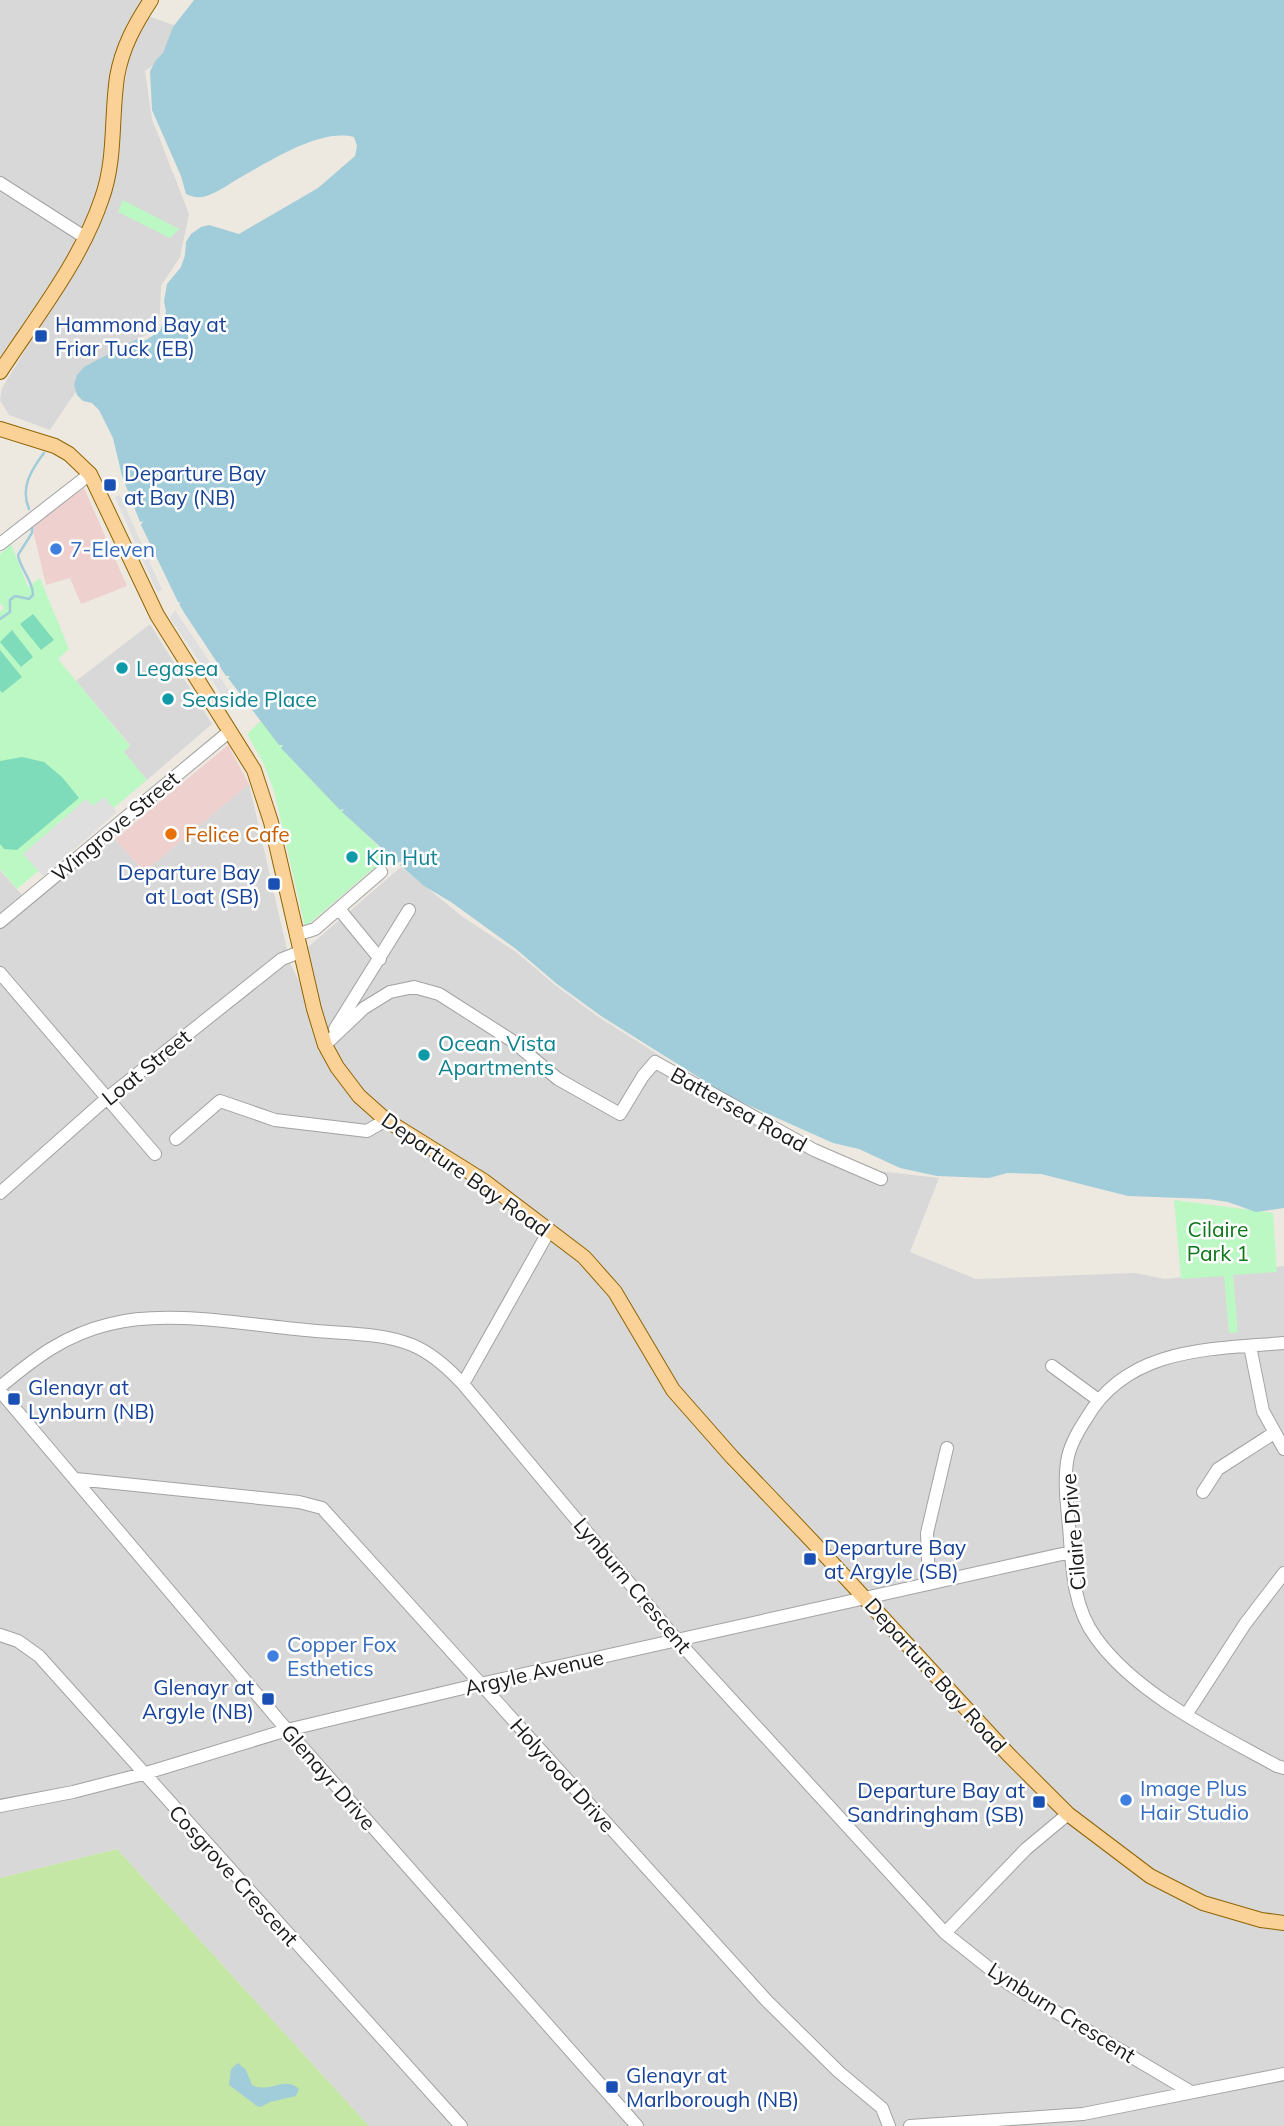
<svg xmlns="http://www.w3.org/2000/svg" width="1284" height="2126" viewBox="0 0 1284 2126" font-family="Mulish,sans-serif">
<style>
.residential{fill:#d9d8d8}
.commercial{fill:#eed1cf}
.grass{fill:#c5e7a6}
.park{fill:#bcf8c3}
.pitch{fill:#7fdcba}
.parking{fill:#dfdfdf}
.water{fill:#a1ccda}
.lines{fill:none;stroke-linecap:round;stroke-linejoin:round}
.stream{stroke:#a1ccda;stroke-width:2.5}
.minor-casing{stroke:#a2a2a2;stroke-width:14}
.major-casing{stroke:#906402;stroke-width:16}
.minor{stroke:#fff;stroke-width:12}
.major{stroke:#fad298;stroke-width:14}
.transit-dot{fill:#1a4fb4;stroke:#fff;stroke-width:2.5}
.shop-dot{fill:#3f7fe0;stroke:#fff;stroke-width:2.5}
.culture-dot{fill:#0f9aa8;stroke:#fff;stroke-width:2.5}
.food-dot{fill:#e8710a;stroke:#fff;stroke-width:2.5}
.labels{text-anchor:middle;dominant-baseline:central;stroke-width:5;stroke-linejoin:round;paint-order:stroke}
.transit-label{font-size:21px;fill:#164399;stroke:#fff;text-anchor:start}
.shop-label{font-size:21px;fill:#366cbe;stroke:#fff;text-anchor:start}
.culture-label{font-size:21px;fill:#0d838f;stroke:#fff;text-anchor:start}
.street-label{font-size:21px;fill:#1b1b1b;stroke:#fff}
.food-label{font-size:21px;fill:#c56008;stroke:#fff;text-anchor:start}
.park-label{font-size:21px;fill:#0d7618;stroke:#fff}
</style>
<rect width="100%" height="100%" fill="#ede9e1"/>
<path class="residential" d="M0,0H147L135,17L105,174L79,245L0,356Z
M148,16L176,26L167,56L145,71L152,119L189,214L180,257L161,286L160,312L156,329L93,366L50,430L9,415L0,400L2,388L88,248L111,192L117,168L123,92L131,50Z
M150,624L212,724L147,780L123,751L130,745L76,681Z
M249,784L290,963L358,1099L582,1259L613,1293L670,1390L731,1469L811,1544L860,1597L291,1725L0,1383V870L28,902L115,839L144,872Z
M401,867L463,917L516,952L555,985L600,1018L815,1153L845,1167L939,1178L910,1252L976,1279L1135,1273L1165,1279L1284,1266V1921L1206,1901L1151,1875L1070,1813L733,1464L585,1255L387,1118L339,1066L313,996L308,947Z
M0,1396L282,1729L140,1773L457,2126H369L117,1849L0,1878Z
M865,1602L1070,1818L1150,1879L1284,1926V2126H465L147,1776L293,1732Z"/>
<path class="commercial" d="M84,488L127,586L81,604L70,578L46,585L32,526Z
M228,745L249,784L144,872L115,839Z"/>
<path class="grass" d="M117,1849L369,2126H0V1878Z"/>
<path class="park" d="M123,200L179,229L170,238L118,212Z
M11,544L28,587L40,578L69,649L58,659L130,746L124,752L147,780L17,889L0,869V612L4,608L0,603V554Z
M261,721L301,769L388,856L305,927L274,791L263,762L247,734Z
M1174,1200L1273,1213L1277,1272L1233,1275L1238,1332L1229,1333L1224,1276L1181,1279Z"/>
<path class="pitch" d="M33,614L54,640L41,650L20,624Z
M12,630L33,657L21,667L0,642Z
M0,650L22,677L2,693L0,690Z
M22,757L44,762L62,777L79,798L17,850L4,849L0,844V761Z"/>
<path class="parking" d="M120,495L162,590L157,592L115,497Z
M175,610L230,692L226,701L170,618Z
M104,797L117,812L43,876L23,854L86,799L93,806Z"/>
<path class="water" d="M194,0H1284V1208L1256,1212L1228,1202L1208,1199L1128,1196L1041,1174L1007,1173L989,1178L937,1176L900,1168L859,1149L833,1143L730,1097L601,1016L557,984L516,949L451,902L424,886L400,865L402,863L400,861L398,863L342,812L344,809L340,810L281,748L283,745H279L228,678L230,676H226L185,614L179,604L181,603L178,602L141,525L143,521L140,522L122,476L113,438L99,410L92,403L83,401L77,395L74,385L77,375L84,367L137,339L146,340L160,331L166,312L164,301L167,284L181,267L185,255L186,242L191,234L201,227L209,225L239,234L318,188L355,156L357,146L354,137C319,128 267,163 236,180C226,186 214,195 202,197C196,198 191,196 186,194L181,176L152,110L150,71L156,60L163,53L173,27Z
M238,2063L246,2070L252,2085C270,2094 285,2075 299,2089L296,2096L270,2102L261,2107L257,2106L229,2085L231,2069Z"/>
<g class="lines">
<path class="stream" d="M29,509C20,488 31,470 44,453
M0,619L10,612V600L15,596L29,599L33,595C33,580 20,569 18,555L32,533V527"/>
<g class="minor-casing">
<path id="minor" d="M0,183L86,238
M0,544L90,474
M339,909L380,959
M0,922L230,731
M296,935L315,929L381,872
M0,973L155,1154
M335,1029L409,910
M325,1045L364,1008L390,992L414,987L439,994L511,1040L558,1079L620,1114L643,1076L655,1062L814,1150L881,1179
M176,1139L220,1101L275,1120L367,1131L386,1120
M0,1193L106,1099L282,959L300,952
M1284,1343C1211,1349 1127,1347 1086,1419C1078,1431 1069,1447 1067,1462C1064,1482 1067,1506 1069,1526C1072,1564 1072,1606 1096,1638C1137,1695 1217,1733 1277,1766L1284,1768
M1250,1346L1263,1411L1284,1449
M1052,1366L1097,1399
M463,1384L549,1231
M0,1387C35,1358 64,1335 110,1324C167,1309 247,1325 306,1330C340,1334 380,1332 412,1345C432,1353 449,1369 463,1384L677,1640L945,1933L1009,1984L1191,2092
M0,1391L287,1730L637,2126
M76,1479L299,1502L322,1508L766,2000L839,2072L882,2108L889,2126
M1203,1492L1218,1469L1274,1433
M929,1584L927,1533L947,1448
M0,1635L18,1641L39,1656L461,2126
M1186,1715L1245,1624L1284,1573
M0,1806L73,1792L143,1774L287,1730L480,1684L1071,1552
M945,1933L1026,1849L1068,1814
M910,2126L1083,2114L1284,2074"/>
</g>
<g class="major-casing">
<path id="major" d="M0,372C36,317 81,261 102,198C116,159 111,117 117,77C122,48 135,24 151,0
M0,429L55,446L69,454L90,474L157,615L254,770L271,822L314,1009L325,1045L337,1067L359,1096L386,1120L484,1181L584,1257L615,1292L673,1390L732,1457L812,1541L1009,1755L1068,1814L1150,1876L1203,1903L1261,1920L1284,1923"/>
</g>
<use href="#minor" class="minor"/>
<use href="#major" class="major"/>
</g>
<g class="transit-dot">
<rect x="34" y="329" width="14" height="14" rx="3.5"/>
<rect x="103" y="478" width="14" height="14" rx="3.5"/>
<rect x="267" y="877" width="14" height="14" rx="3.5"/>
<rect x="7" y="1392" width="14" height="14" rx="3.5"/>
<rect x="803" y="1552" width="14" height="14" rx="3.5"/>
<rect x="261" y="1692" width="14" height="14" rx="3.5"/>
<rect x="1032" y="1795" width="14" height="14" rx="3.5"/>
<rect x="605" y="2080" width="14" height="14" rx="3.5"/>
</g>
<g class="shop-dot">
<circle cx="56" cy="549" r="7"/>
<circle cx="273" cy="1656" r="7"/>
<circle cx="1126" cy="1800" r="7"/>
</g>
<g class="culture-dot">
<circle cx="122" cy="668" r="7"/>
<circle cx="168" cy="699" r="7"/>
<circle cx="352" cy="857" r="7"/>
<circle cx="424" cy="1055" r="7"/>
</g>
<circle class="food-dot" cx="171" cy="834" r="7"/>
<g class="labels">
<g class="transit-label">
<text x="55" y="324">Hammond Bay at<tspan x="55" dy="24">Friar Tuck (EB)</tspan></text>
<text x="124" y="473">Departure Bay<tspan x="124" dy="24">at Bay (NB)</tspan></text>
<text x="260" y="872" text-anchor="end">Departure Bay<tspan x="260" dy="24">at Loat (SB)</tspan></text>
<text x="28" y="1387">Glenayr at<tspan x="28" dy="24">Lynburn (NB)</tspan></text>
<text x="824" y="1547">Departure Bay<tspan x="824" dy="24">at Argyle (SB)</tspan></text>
<text x="254" y="1687" text-anchor="end">Glenayr at<tspan x="254" dy="24">Argyle (NB)</tspan></text>
<text x="1025" y="1790" text-anchor="end">Departure Bay at<tspan x="1025" dy="24">Sandringham (SB)</tspan></text>
<text x="626" y="2075">Glenayr at<tspan x="626" dy="24">Marlborough (NB)</tspan></text>
</g>
<g class="shop-label">
<text x="70" y="549">7-Eleven</text>
<text x="287" y="1644">Copper Fox<tspan x="287" dy="24">Esthetics</tspan></text>
<text x="1140" y="1788">Image Plus<tspan x="1140" dy="24">Hair Studio</tspan></text>
</g>
<g class="culture-label">
<text x="136" y="668">Legasea</text>
<text x="182" y="699">Seaside Place</text>
<text x="366" y="857">Kin Hut</text>
<text x="438" y="1043">Ocean Vista<tspan x="438" dy="24">Apartments</tspan></text>
</g>
<g class="street-label">
<text transform="translate(115 826) rotate(-40)">Wingrove Street</text>
<text transform="translate(146 1067) rotate(-39)">Loat Street</text>
<text transform="translate(739 1109) rotate(29)">Battersea Road</text>
<text transform="translate(466 1174) rotate(35)">Departure Bay Road</text>
<text transform="translate(1073 1532) rotate(-95)">Cilaire Drive</text>
<text transform="translate(633 1585) rotate(50)">Lynburn Crescent</text>
<text transform="translate(534 1672) rotate(-13)">Argyle Avenue</text>
<text transform="translate(936 1675) rotate(48)">Departure Bay Road</text>
<text transform="translate(563 1775) rotate(48)">Holyrood Drive</text>
<text transform="translate(329 1777) rotate(49)">Glenayr Drive</text>
<text transform="translate(234 1875) rotate(48)">Cosgrove Crescent</text>
<text transform="translate(1062 2012) rotate(32)">Lynburn Crescent</text>
</g>
<g class="food-label">
<text x="185" y="834">Felice Cafe</text>
</g>
<g class="park-label">
<text x="1218" y="1229">Cilaire<tspan x="1218" dy="24">Park 1</tspan></text>
</g>
</g>
</svg>
